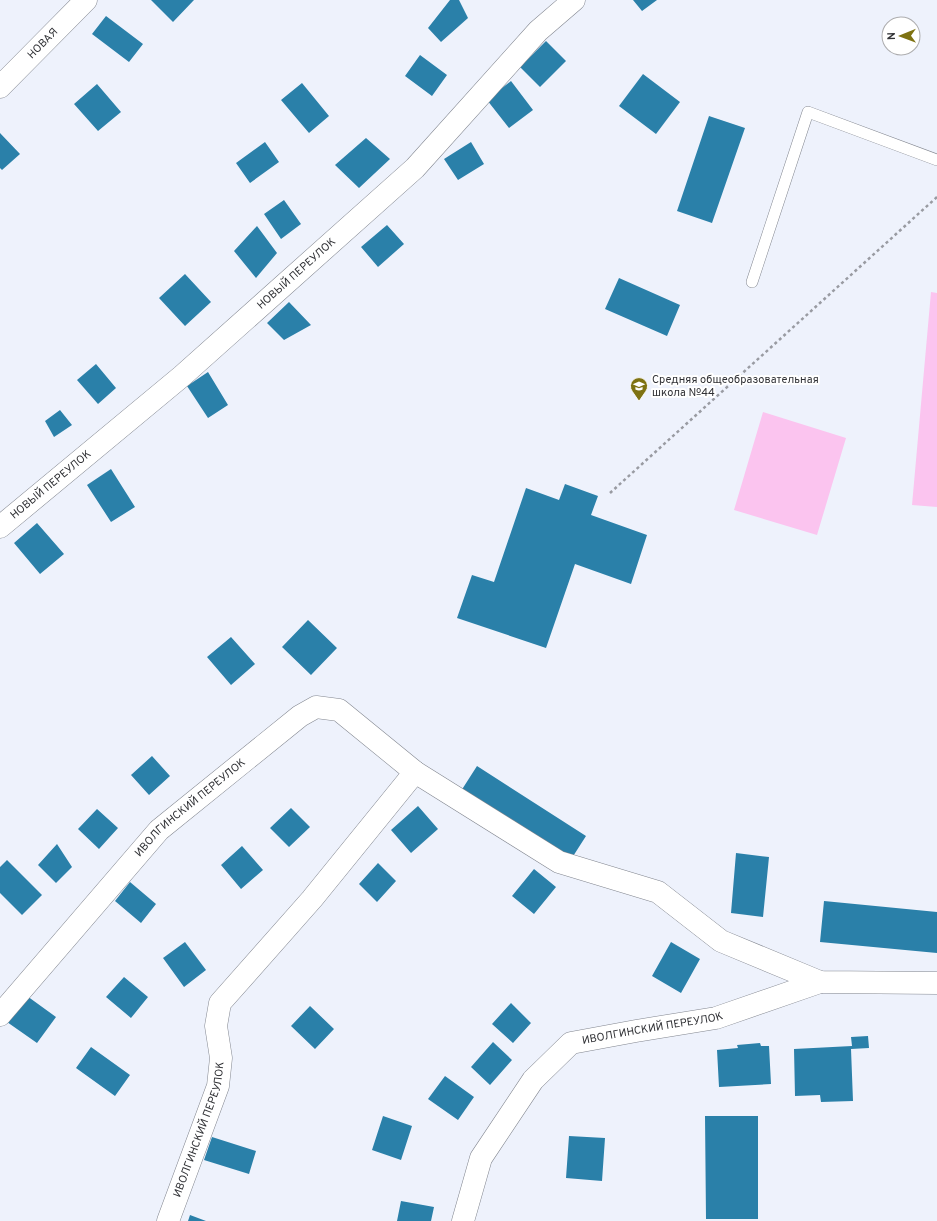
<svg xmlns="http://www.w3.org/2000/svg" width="937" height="1221" viewBox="0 0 937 1221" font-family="Overpass,sans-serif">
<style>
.green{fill:#fbc4ef}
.building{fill:#2a80a9}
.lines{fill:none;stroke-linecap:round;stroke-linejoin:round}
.lane-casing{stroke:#82868f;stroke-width:12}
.street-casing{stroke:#82868f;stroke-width:23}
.path{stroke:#999ba2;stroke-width:2.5;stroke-dasharray:3 3;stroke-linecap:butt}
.lane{stroke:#fff;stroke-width:11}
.street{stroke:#fff;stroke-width:22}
.labels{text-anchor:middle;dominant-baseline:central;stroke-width:4;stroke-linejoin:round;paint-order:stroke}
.street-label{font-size:11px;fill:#313236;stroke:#fff}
.poi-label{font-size:11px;fill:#313236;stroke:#fff;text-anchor:start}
</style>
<rect width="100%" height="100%" fill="#eef2fc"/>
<path class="green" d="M931,292L937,293V507L912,505Z
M763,412L846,438L817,535L734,510Z"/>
<path class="building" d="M151,0H194L173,22Z
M450,0H459L468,18L441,42L428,28Z
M633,0H657L642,11Z
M106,16L143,44L129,62L92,34Z
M546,41L566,61L540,87L520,67Z
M420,55L447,75L432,96L405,76Z
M643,74L680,102L656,134L619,106Z
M511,81L533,110L509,128L487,100Z
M302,83L329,116L309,133L281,100Z
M97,84L121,112L98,131L74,104Z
M709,116L745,128L712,223L677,211Z
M0,133L20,154L2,170L0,168Z
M366,138L390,159L359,188L335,165Z
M265,142L279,162L250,183L236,163Z
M471,142L484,164L458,180L444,159Z
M284,200L301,224L281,239L264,214Z
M387,225L404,244L378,267L361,247Z
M257,226L277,253L256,278L234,251Z
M185,274L211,302L185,326L159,298Z
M619,278L680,305L667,336L605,309Z
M289,302L311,325L284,340L267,323Z
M96,364L116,388L98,404L77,380Z
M208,372L228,405L208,418L187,386Z
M60,410L72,425L54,437L45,421Z
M111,469L135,507L111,522L87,485Z
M565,484L598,496L591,515L647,535L631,584L575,564L546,648L457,618L472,575L494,582L526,488L559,500Z
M37,523L64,554L40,574L14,543Z
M308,620L337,648L311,675L282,647Z
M231,637L255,664L231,685L207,657Z
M152,756L170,776L149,795L131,775Z
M477,766L586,836L570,861L461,791Z
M418,806L438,829L411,853L391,830Z
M291,808L310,827L289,847L270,828Z
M97,809L118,828L99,849L78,829Z
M57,844L72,867L56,883L38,865Z
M242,846L263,870L241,889L221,865Z
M736,853L769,857L763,917L731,913Z
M7,860L42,895L22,915L0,893V867Z
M378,863L396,881L377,902L359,884Z
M534,869L556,887L534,914L512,896Z
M130,882L156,904L141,923L115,901Z
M824,901L937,912V953L820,942Z
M185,942L206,970L184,987L163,958Z
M671,942L700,959L681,993L652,976Z
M124,977L148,997L131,1018L106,997Z
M27,996L56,1017L37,1043L7,1022Z
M511,1003L531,1023L513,1043L492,1024Z
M310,1006L334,1029L315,1049L291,1026Z
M868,1036L869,1048L851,1049L853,1101L821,1102L820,1095L795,1096L794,1049L852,1046L851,1037Z
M493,1042L512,1060L490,1085L471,1067Z
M760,1043L761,1046H769L771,1084L719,1087L717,1050L738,1048L737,1045Z
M91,1047L130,1075L115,1096L76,1068Z
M445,1076L474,1097L458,1120L428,1099Z
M383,1116L412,1126L401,1160L372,1150Z
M705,1116H758V1219H706Z
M569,1136L605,1138L602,1181L566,1178Z
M212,1137L256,1151L249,1174L204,1160Z
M401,1201L434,1207L431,1221H397Z
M190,1215L206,1221H188Z"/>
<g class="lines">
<g class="lane-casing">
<path id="lane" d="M752,282L808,112L937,160"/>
</g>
<g class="street-casing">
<g id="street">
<path id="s1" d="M0,87L86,0"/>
<path id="s2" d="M0,527L182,376L415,168L538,31L574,0"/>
<path id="s3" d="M0,1015L159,830L300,716L316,707L339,710L415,772L559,862L658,892L721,941L820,982L937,983"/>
<path id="s4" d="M168,1221L218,1086L221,1058L216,1026L220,1003L312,899L415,772"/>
<path id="s5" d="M463,1221L481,1158L533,1080L571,1043L636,1031L716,1018L820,982"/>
</g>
</g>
<path class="path" d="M610,493L937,197"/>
<use href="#lane" class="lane"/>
<use href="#street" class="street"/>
</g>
<defs>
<g id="school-pin" transform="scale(0.9)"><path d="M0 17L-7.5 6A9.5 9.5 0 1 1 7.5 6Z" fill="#7e7212" stroke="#fff"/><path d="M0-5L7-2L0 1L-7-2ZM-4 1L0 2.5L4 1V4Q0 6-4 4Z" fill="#fff"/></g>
</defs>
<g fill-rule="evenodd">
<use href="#school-pin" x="639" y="386"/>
</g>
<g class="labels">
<g class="street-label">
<text stroke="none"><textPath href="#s1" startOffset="61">НОВАЯ</textPath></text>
<text stroke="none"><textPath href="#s2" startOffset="390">НОВЫЙ ПЕРЕУЛОК</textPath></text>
<text stroke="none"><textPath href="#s2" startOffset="66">НОВЫЙ ПЕРЕУЛОК</textPath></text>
<text stroke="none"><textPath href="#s3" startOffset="282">ИВОЛГИНСКИЙ ПЕРЕУЛОК</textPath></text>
<text stroke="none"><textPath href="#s5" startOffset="295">ИВОЛГИНСКИЙ ПЕРЕУЛОК</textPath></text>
<text stroke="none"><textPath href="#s4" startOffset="97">ИВОЛГИНСКИЙ ПЕРЕУЛОК</textPath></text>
</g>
<g class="poi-label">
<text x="652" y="380">Средняя общеобразовательная<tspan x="652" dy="13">школа №44</tspan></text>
</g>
</g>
<g transform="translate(901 36) rotate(269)"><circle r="19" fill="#ffffff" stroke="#adadaf"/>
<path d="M0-3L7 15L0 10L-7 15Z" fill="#7e7212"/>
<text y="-6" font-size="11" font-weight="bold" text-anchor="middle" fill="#313236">N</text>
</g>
</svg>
